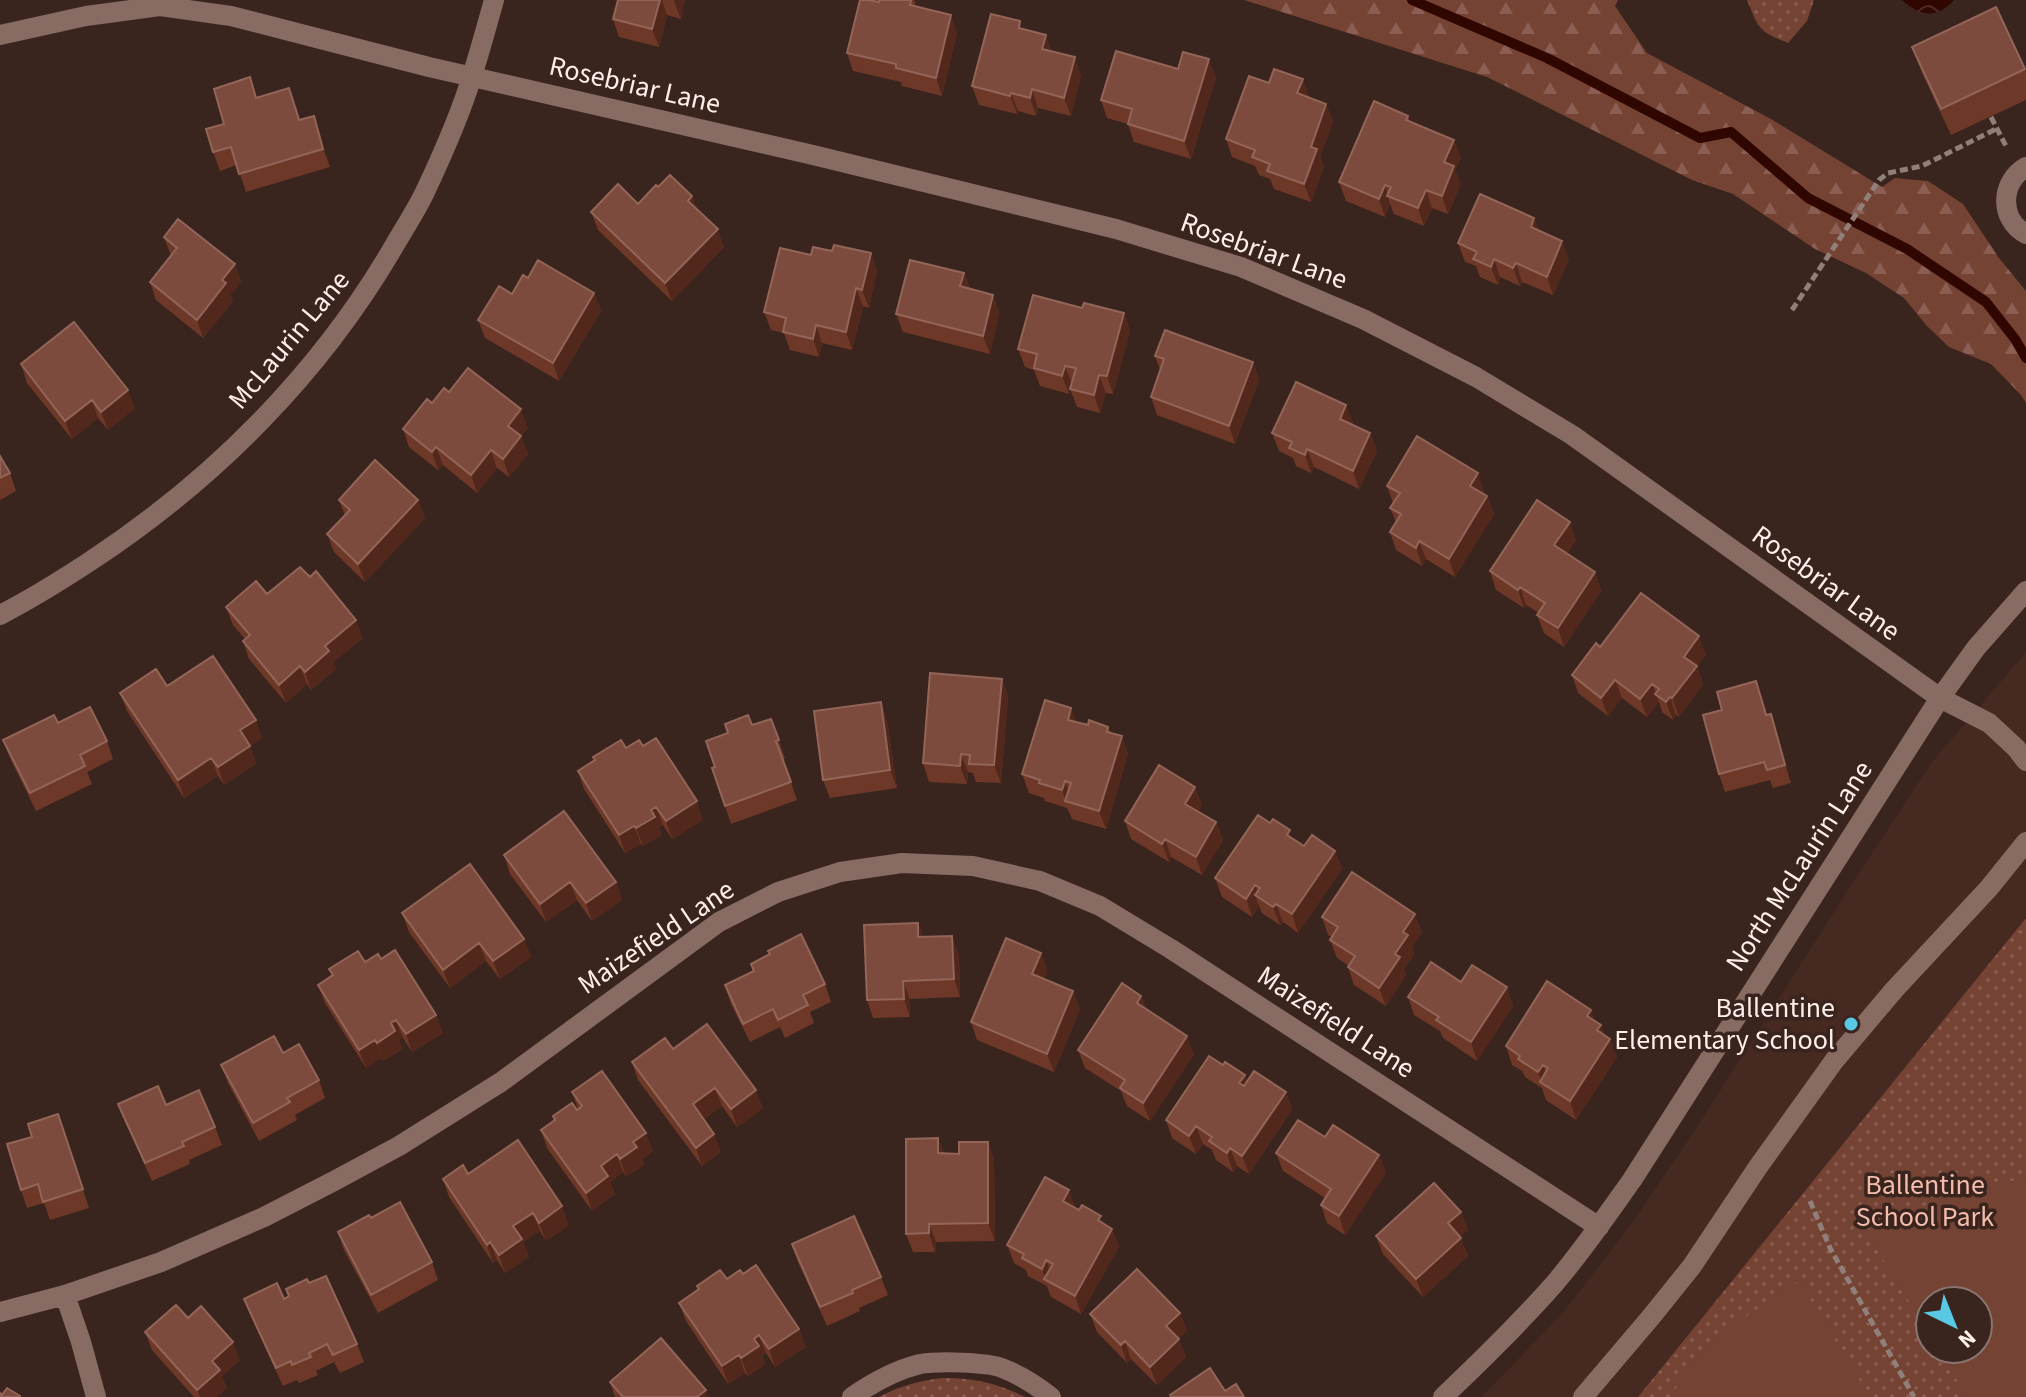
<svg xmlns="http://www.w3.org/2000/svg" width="2026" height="1397" viewBox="0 0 2026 1397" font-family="'Source Sans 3',sans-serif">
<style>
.built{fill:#462921}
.grass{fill:url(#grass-dots);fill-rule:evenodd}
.forest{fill:url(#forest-firs)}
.pitch{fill:#754334}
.water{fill:url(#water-waves)}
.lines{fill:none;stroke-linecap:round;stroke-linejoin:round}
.stream{stroke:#2f0600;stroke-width:10}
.path{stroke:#917f79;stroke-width:5;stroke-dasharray:8 4;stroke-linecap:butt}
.minor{stroke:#886b63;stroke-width:20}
.wall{fill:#6e3829}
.shaded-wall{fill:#52281c}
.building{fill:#7d4b3d;stroke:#926558;stroke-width:2}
.poi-dot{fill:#59c8e4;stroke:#39241e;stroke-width:3}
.labels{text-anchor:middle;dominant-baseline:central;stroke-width:7;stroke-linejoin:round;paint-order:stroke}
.street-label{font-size:28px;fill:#feefea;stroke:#39241e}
.poi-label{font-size:28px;fill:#feefea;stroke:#39241e;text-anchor:end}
.park-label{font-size:28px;fill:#f4bcab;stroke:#39241e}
</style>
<defs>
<pattern id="grass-dots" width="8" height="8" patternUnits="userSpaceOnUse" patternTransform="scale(2)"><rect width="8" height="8" fill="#754334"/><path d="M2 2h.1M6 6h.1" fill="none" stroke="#8a5e52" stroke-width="1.8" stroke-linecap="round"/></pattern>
<pattern id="forest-firs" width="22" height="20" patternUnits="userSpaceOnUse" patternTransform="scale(2)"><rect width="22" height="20" fill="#754334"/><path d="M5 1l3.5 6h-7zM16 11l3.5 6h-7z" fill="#8a5e52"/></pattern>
<pattern id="water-waves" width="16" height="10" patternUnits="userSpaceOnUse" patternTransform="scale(2)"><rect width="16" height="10" fill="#2f0600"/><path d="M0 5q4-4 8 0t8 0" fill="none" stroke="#4e2b25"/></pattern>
</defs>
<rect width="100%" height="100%" fill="#39241e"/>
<path class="built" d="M2026,652V918L1638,1397H1481L1561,1315L1632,1223L1695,1130L1855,879L1932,762Z"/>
<path class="grass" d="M1747,0H1814L1807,21L1788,43C1758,31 1759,29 1747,0Z
M2026,918V1397H1638ZM1930,1301H1978V1349H1930Z
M941,1378C971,1377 998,1383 1025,1397H879C899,1386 919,1381 941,1378Z"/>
<path class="forest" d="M1244,0H1618L1615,6L1647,53L1771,119L1882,187L1895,178L1928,181L1963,204L1999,258L2026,291V403L2021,395L1991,364L1949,347L1927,326L1904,298L1866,273L1815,249L1733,194L1692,180L1487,77Z"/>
<path class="pitch" d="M2026,1179V1397H1967L1938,1349H1978V1301H1930V1336L1870,1238C1920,1208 1967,1185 2026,1179Z
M1799,1281L1870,1397H1669L1702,1354L1750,1314Z"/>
<path class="water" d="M1902,0H1954C1936,20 1920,16 1902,0Z"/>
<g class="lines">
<path class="stream" d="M1412,0L1547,58L1700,138L1731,132L1808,198L1907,249L1986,302L2015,339L2026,358"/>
<path class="path" d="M1991,117L2007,148
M1792,310L1879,180L1888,173L1922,166L1996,129
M1810,1201L1830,1248L1914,1397"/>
<path class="minor" d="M0,35L86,16L160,6L231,16L429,67L813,155L1116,229L1241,267L1363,319L1476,377L1572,435L1940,698L1989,723L2016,748L2026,761
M2026,167C2000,182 1999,219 2026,234
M0,615C31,599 60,581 89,562C214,480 322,372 397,241C406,226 416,210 424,194C442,156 460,116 472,76C480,51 487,25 494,0
M65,1295L81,1342L96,1397
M0,1312L65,1295L161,1262L264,1217L334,1181L399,1146L501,1082L719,922L778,892L840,872L902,863L973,866L1040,881L1100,906L1171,949L1599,1227
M852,1397C872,1383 896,1370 920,1364C938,1361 986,1362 1002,1368C1020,1375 1036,1385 1051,1397
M1443,1397C1482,1360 1520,1323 1555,1283C1583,1250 1607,1215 1632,1180L1940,698L1976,648L2026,591
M1583,1397L1651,1317L1692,1266L1758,1167L1834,1061L1894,990L1989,888L2026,842"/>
</g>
<path class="wall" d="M618,0H685L681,19L667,15L659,47L619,37L613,19Z
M879,0H914L916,6L957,33L942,96L902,86L901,82L853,71L847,53Z
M1996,7L2026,72V100L1951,135L1922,73L1912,47Z
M1023,29L1081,75L1071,116L1038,108L1036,116L1018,111L1017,114L979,105L972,86Z
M1178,69L1216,77L1191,159L1134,142L1128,124L1107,118L1101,100Z
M258,97L296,106L300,120L314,116L330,167L246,192L237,165L220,171L213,152L224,124Z
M1309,98L1326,104L1333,122L1320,157L1324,167L1311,202L1274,189L1270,179L1259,175L1255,166L1232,157L1226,139Z
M1408,116L1410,122L1454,140L1461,158L1455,170L1461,184L1448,214L1432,208L1424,226L1394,214L1390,204L1385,217L1346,201L1339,182Z
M658,187L692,196L696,208L724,247L672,301L598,230L591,212L638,204Z
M1534,218L1539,231L1569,259L1553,295L1522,282L1520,286L1500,277L1498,285L1480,277L1476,266L1465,262L1458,243Z
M164,237L235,264L241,282L230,295L233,301L203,338L156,300L150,282L171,256Z
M832,251L871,253L877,271L869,308L863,306L852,350L822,343L819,357L790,350L784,333L771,330L764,312L811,255Z
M964,273L970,289L993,295L999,313L990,354L903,332L896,314Z
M528,278L594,293L601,311L559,381L485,338L478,320L512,294Z
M1082,308L1124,313L1130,331L1113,394L1106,393L1100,413L1077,407L1070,389L1069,394L1040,386L1034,370L1025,367L1018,349Z
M1155,356L1253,362L1259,380L1235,444L1157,415L1151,397L1160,370Z
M21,364L135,408L108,430L98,418L72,439L27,383Z
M449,392L528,428L521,436L528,454L509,477L497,468L477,493L443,465L438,470L409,447L403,429L432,403Z
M1353,423L1352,425L1370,433L1377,451L1359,489L1314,467L1311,473L1296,466L1293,458L1279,451L1272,433Z
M0,456L10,473L16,491L0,500Z
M1387,486L1484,491L1483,493L1487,496L1494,514L1455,577L1426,559L1422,566L1396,550L1390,532L1396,522L1390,508L1393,503Z
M339,500H418L425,518L365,582L334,552L327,534L345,516Z
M1576,540L1567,554L1595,572L1601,591L1564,647L1544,633L1537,615L1539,613L1526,605L1524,608L1496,590L1490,571Z
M267,594L363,638L333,662L336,669L311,690L307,684L286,703L249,659L243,641L245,639L233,625L226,607Z
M1706,654L1697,666L1703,684L1679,717L1676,715L1673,720L1662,712L1659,702L1647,717L1622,698L1608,716L1578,693L1572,675Z
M1002,679L1008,697L1001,783L976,782L973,773L968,772L967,784L929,782L923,763Z
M167,686L262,738L250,746L256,764L224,785L218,776L184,798L127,711L120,693Z
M1763,699L1767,715L1777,732L1791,783L1773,788L1770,780L1725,792L1719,774Z
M771,719L785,758L783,759L797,800L731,824L712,768L715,767L752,725Z
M887,720L897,788L830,798L823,780Z
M1077,722L1088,725L1108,727L1111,733L1122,736L1128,754L1106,829L1072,819L1067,808L1045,801L1044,798L1029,793L1022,774Z
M58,723L107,741L113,759L87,772L92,784L36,811L10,758L3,740Z
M643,746L703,820L672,839L663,825L659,827L662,835L643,846L641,844L625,853L584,789L578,771L595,761L593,757L626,748Z
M1195,787L1202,805L1198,811L1216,822L1223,840L1202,875L1171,857L1169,862L1131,839L1125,821Z
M1294,839L1304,846L1335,851L1342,869L1298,933L1283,922L1280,925L1262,913L1259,906L1252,917L1222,897L1215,878Z
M504,855L616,882L622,900L592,921L577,900L546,922L510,874Z
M402,913L524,939L531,957L500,979L486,961L450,988L409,932Z
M1322,917L1422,932L1412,947L1414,954L1404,969L1406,975L1386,1006L1354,985L1348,967L1349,966L1337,958L1330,940L1332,937L1328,935Z
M918,923L923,937L959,954L960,997L910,999V1017L873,1018L867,1000Z
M768,951L825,984L831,1002L810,1012L814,1023L785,1038L780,1027L750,1042L731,1004L725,985L754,972L769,955Z
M1041,953L1047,971L1044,979L1073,991L1080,1009L1054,1072L977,1040L971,1022Z
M381,959L436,1015L443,1033L412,1052L403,1038L399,1040L402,1049L383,1061L382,1058L366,1068L325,1003L318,985L332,976L329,969Z
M1461,982L1507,987L1513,1006L1477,1061L1443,1038L1440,1031L1414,1015L1408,997Z
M1141,996L1146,1008L1194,1054L1150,1121L1127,1106L1121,1091L1085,1068L1078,1050Z
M1595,1022L1604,1035L1610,1039L1617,1057L1576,1120L1546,1100L1542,1088L1525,1077L1522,1071L1512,1065L1506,1046Z
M673,1049L763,1108L737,1127L722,1106L704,1119L721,1152L702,1166L638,1080L632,1062Z
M283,1053L319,1080L325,1098L295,1115L297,1120L259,1141L228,1083L221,1065Z
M1223,1065L1245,1075L1247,1082L1286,1092L1292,1110L1249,1174L1237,1166L1233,1172L1216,1160L1212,1150L1203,1144L1196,1154L1172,1138L1166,1120Z
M572,1092L653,1151L642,1159L644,1165L626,1177L623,1172L610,1182L615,1194L592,1211L547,1148L541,1130L554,1120L553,1116L578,1109Z
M118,1104L166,1105L215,1127L222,1145L189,1160L190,1164L152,1181L125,1122Z
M58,1114L89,1208L50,1220L44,1203L27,1208L21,1190L32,1137Z
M1325,1137L1379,1155L1386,1173L1345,1235L1327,1223L1321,1205L1325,1198L1283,1171L1276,1153Z
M938,1138L944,1153L959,1154L988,1142L994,1160L995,1241L936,1242L935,1252H913L906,1234Z
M468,1174L569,1225L546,1241L540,1231L523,1242L529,1257L505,1273L497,1260L493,1263L449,1197L443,1179Z
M1076,1208L1112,1229L1119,1247L1081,1314L1051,1297L1047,1286L1028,1276L1026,1270L1014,1263L1007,1245Z
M1461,1212L1468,1230L1460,1237L1468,1256L1423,1297L1383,1254L1376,1236Z
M338,1232L432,1262L438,1280L378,1313L344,1250Z
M792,1244L881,1277L888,1295L859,1308L860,1311L827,1326L798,1262Z
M727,1279L799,1329L806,1347L775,1367L766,1353L762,1355L765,1364L748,1376L745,1373L728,1384L686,1321L679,1303Z
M309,1283L357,1344L364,1362L340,1373L334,1362L316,1371L318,1375L299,1383L297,1380L283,1386L251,1317L244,1299H284Z
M1180,1313L1187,1331L1178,1338L1186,1357L1157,1385L1131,1359L1127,1363L1097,1332L1090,1314Z
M188,1318L240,1360L222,1376L227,1388L216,1397H194L152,1350L145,1332Z
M610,1382L708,1397H615Z"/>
<path class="shaded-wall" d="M660,0H662L667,15L659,47L652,29Z
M674,0H685L681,19L674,1Z
M951,15L957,33L942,96L936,78Z
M1046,35L1052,53L1042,49Z
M1075,57L1081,75L1071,116L1064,98Z
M1209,59L1216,77L1191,159L1184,141Z
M1303,79L1309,97L1297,93Z
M1032,89L1038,108L1036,116L1030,98Z
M1011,93L1018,111L1017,114L1010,96Z
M1326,104L1333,122L1320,157L1324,167L1311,202L1304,184L1311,147Z
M314,116L320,134L330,167L323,149Z
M1454,140L1461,158L1455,170L1461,184L1448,214L1442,196L1444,162Z
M1385,185L1390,204L1385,217L1379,199Z
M1426,190L1432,208L1424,226L1418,208Z
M692,196L699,214L688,201Z
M1534,218L1541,236L1531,227Z
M718,229L724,247L672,301L665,283Z
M1562,241L1569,259L1553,295L1547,277Z
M871,253L877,271L869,308L862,290Z
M1494,259L1500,277L1498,285L1491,267Z
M1516,263L1522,282L1520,286L1513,268Z
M235,264L241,282L230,295L233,301L203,338L197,320L222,280Z
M964,273L970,291L960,286Z
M856,288L863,306L852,350L846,332Z
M594,293L601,311L559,381L553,363Z
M993,295L999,313L990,354L983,336Z
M1124,313L1130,331L1113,394L1107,376Z
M816,325L822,343L819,357L813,339Z
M1253,362L1259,380L1235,444L1229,426Z
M1065,366L1072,384L1069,394L1062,376Z
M1099,375L1106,393L1100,413L1094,395Z
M128,390L135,408L108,430L101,412Z
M92,400L98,418L72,439L65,421Z
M1346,405L1353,423L1346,437L1340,419Z
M521,409L528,428L521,436L528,454L509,477L503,459L508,426Z
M1370,433L1377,451L1359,489L1353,471Z
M436,447L443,465L438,470L432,452Z
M1307,449L1314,467L1311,473L1305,455Z
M491,450L497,468L477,493L471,475Z
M1478,473L1484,491L1476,504L1470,486Z
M1487,496L1494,514L1455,577L1449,559Z
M418,500L425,518L365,582L358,564Z
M1570,522L1576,540L1561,564L1554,545Z
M1419,541L1426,559L1422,566L1416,548Z
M1595,572L1601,591L1564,647L1558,628Z
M1520,587L1526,605L1524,608L1518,590Z
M356,620L363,638L333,662L336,669L311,690L305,672L325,646Z
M1699,636L1706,654L1697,666L1703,684L1679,717L1672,698L1684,657Z
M300,666L307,684L286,703L279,685Z
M1002,679L1008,697L1001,783L994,765Z
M1615,680L1622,698L1608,716L1601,698Z
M1756,681L1763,699L1772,733L1766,715Z
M1652,684L1659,702L1647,717L1640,699Z
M1670,697L1676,715L1673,720L1666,702Z
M881,702L887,720L897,788L890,770Z
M1071,708L1078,726L1068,720Z
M1771,714L1777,732L1791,783L1785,765Z
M256,720L262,738L250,746L256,764L224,785L218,767L240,730Z
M1122,736L1128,754L1106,829L1099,811Z
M961,754L968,772L967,784L960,766Z
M211,758L218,776L184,798L178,780Z
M1065,781L1071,799L1066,801L1062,790Z
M1195,787L1202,805L1192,822L1185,804Z
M697,801L703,820L672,839L666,821Z
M656,807L663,825L659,827L662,835L643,846L636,828L651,810Z
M1216,822L1223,840L1202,875L1196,857Z
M634,826L641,844L625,853L619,835Z
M1165,839L1171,857L1169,862L1162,844Z
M1335,851L1342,869L1298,933L1292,914Z
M570,882L577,900L546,922L540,904Z
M616,882L622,900L592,921L586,903Z
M1255,885L1260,898L1255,895L1259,906L1252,917L1246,899Z
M1276,904L1283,922L1280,925L1273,907Z
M1415,914L1422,932L1412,947L1414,954L1404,969L1406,975L1386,1006L1379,988L1395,954L1403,932Z
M918,923L924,941L918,937Z
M952,936L959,954L960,997L954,979Z
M524,939L531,957L500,979L493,961Z
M479,943L486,961L450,988L443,970Z
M1041,953L1047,971L1039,992L1032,974Z
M903,981L910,999V1017L904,999Z
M1507,987L1513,1006L1477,1061L1471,1042Z
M1073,991L1080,1009L1054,1072L1047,1054Z
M1141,996L1148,1014L1137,1003Z
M1591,1010L1598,1028L1587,1016Z
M436,1015L443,1033L412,1052L406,1034Z
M396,1020L403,1038L399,1040L402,1049L383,1061L377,1043L391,1023Z
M1601,1025L1607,1043L1610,1039L1617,1057L1576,1120L1570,1101L1597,1030Z
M1187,1036L1194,1054L1150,1121L1143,1103Z
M375,1040L382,1058L366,1068L359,1050Z
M1543,1065L1549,1083L1543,1084L1538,1072Z
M1245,1075L1252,1093L1239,1083Z
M715,1088L722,1106L700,1122L693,1104Z
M756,1090L763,1108L737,1127L731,1109Z
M1286,1092L1292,1110L1249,1174L1242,1156Z
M1196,1126L1203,1144L1196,1154L1189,1136Z
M646,1133L653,1151L642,1159L644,1165L626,1177L620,1159L633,1142Z
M714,1134L721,1152L702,1166L696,1148Z
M938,1138L945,1156L938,1153Z
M988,1142L994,1160L995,1241L988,1223Z
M1230,1148L1237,1166L1233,1172L1227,1153Z
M617,1154L623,1172L610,1182L615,1194L592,1211L586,1193L601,1166Z
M1379,1155L1386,1173L1345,1235L1339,1216Z
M1069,1190L1076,1208L1063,1201Z
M562,1206L569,1225L546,1241L539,1223Z
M1461,1212L1468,1230L1455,1241L1448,1223Z
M533,1213L540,1231L523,1242L529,1257L505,1273L499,1255L513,1226Z
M929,1224L936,1242L935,1252L929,1233Z
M1112,1229L1119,1247L1081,1314L1075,1296Z
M1461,1238L1468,1256L1423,1297L1416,1279Z
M490,1242L497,1260L493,1263L487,1245Z
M1046,1260L1053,1278L1046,1280L1042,1269Z
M1180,1313L1187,1331L1173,1344L1166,1326Z
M799,1329L806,1347L775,1367L769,1349Z
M759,1335L766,1353L762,1355L765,1364L748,1376L741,1358L754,1339Z
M1179,1339L1186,1357L1157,1385L1150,1367Z
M1125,1341L1131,1359L1127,1363L1121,1345Z
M233,1342L240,1360L222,1376L227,1388L216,1397H200L197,1390L212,1361Z
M739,1355L745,1373L728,1384L722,1366Z
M706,1390L708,1397H697Z"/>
<path class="building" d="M618,0H660L652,29L613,19Z
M860,0H869L879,2V0H911L910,5L951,15L936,78L896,68V64L847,53Z
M1996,7L2025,69L1941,109L1912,47Z
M991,14L1020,21L1019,28L1046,35L1042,49L1075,57L1064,98L1032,89L1030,98L1011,93L1010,96L972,86Z
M1116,51L1178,69L1183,52L1209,59L1184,141L1128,124L1132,109L1101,100Z
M1274,69L1303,79L1297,93L1326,104L1311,147L1317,149L1304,184L1267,171L1270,164L1252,157L1255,150L1226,139L1249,76L1269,83Z
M250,77L256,98L289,88L299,120L314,116L323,149L239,174L231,147L213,152L206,129L224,124L214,89Z
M1374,101L1408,116L1406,120L1454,140L1444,162L1454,166L1442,196L1426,190L1418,208L1387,196L1391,187L1385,185L1379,199L1339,182Z
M670,175L692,196L688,201L718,229L665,283L591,212L618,184L638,204L656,185L658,187Z
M1480,194L1534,218L1531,227L1562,241L1547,277L1516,263L1513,268L1494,259L1491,267L1473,259L1477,252L1458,243Z
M178,219L235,264L222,280L226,283L197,320L150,282L177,248L164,237Z
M834,245L871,253L862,290L856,288L846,332L816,325L813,339L783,332L786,318L764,312L780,248L811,255L813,247L832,251Z
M538,260L594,293L553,363L478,320L499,286L512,294L523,275L528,278Z
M910,260L964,273L960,286L993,295L983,336L896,314Z
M1033,295L1082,308L1084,303L1124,313L1107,376L1099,375L1094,395L1070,389L1076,368L1065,366L1062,376L1034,368L1037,354L1018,349Z
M74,322L128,390L101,412L92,400L65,421L21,364Z
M1165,330L1253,362L1229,426L1151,397L1164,359L1155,356Z
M468,368L521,409L508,426L521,436L503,459L491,450L471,475L436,447L432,452L403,429L427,399L432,403L444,388L449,392Z
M1296,382L1346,405L1340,419L1370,433L1353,471L1307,449L1305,455L1289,448L1292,442L1272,433Z
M1417,436L1478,473L1470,486L1487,496L1449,559L1419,541L1416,548L1390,532L1401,514L1390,508L1400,493L1387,486Z
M0,456L10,473L0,478Z
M375,460L418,500L358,564L327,534L350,510L339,500Z
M1537,500L1570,522L1554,545L1595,572L1558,628L1537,615L1545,603L1520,587L1518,590L1490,571Z
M300,567L310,577L316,571L356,620L325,646L329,651L305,672L300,666L279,685L243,641L250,635L226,607L256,581L267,594Z
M1641,593L1699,636L1684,657L1697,666L1672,698L1670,697L1666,702L1655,694L1659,689L1652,684L1640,699L1615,680L1601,698L1572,675L1596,643L1600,647Z
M213,656L256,720L240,730L250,746L218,767L211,758L178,780L120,693L156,669L167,686Z
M930,673L1002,679L994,765L969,764L970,755L961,754L960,766L923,763Z
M1756,681L1766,715L1771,714L1785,765L1767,770L1764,762L1719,774L1703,715L1722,710L1717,692Z
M1045,700L1071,708L1068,720L1088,725L1089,720L1108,727L1107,732L1122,736L1099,811L1065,801L1071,783L1065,781L1062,790L1039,783L1040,780L1022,774Z
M881,702L890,770L823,780L814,711Z
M90,707L107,741L80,755L85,766L30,793L3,740L54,715L58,723Z
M748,715L752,725L771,719L779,740L776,741L791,782L725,806L712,768L715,767L706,741L728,733L725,724Z
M656,738L697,801L666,821L656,807L651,810L655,817L636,828L634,826L619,835L578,771L595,760L593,757L621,740L626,748L639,740L643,746Z
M1159,765L1195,787L1185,804L1216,822L1196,857L1165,839L1162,844L1125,821Z
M564,811L616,882L586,903L570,882L540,904L504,855Z
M1258,815L1270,823L1273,819L1290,830L1287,835L1304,846L1312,835L1335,851L1292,914L1276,904L1273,907L1255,895L1260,888L1255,885L1246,899L1215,878Z
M470,864L524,939L493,961L479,943L443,970L402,913Z
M1352,872L1415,914L1403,932L1408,935L1395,954L1400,957L1379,988L1348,967L1355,956L1330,940L1338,927L1322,917Z
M918,923V937L952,936L954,979L903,981L904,999L867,1000L864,925Z
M801,934L825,984L803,995L808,1005L778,1020L773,1009L743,1024L725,985L754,971L751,964L770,954L768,951Z
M1006,938L1041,953L1032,974L1073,991L1047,1054L971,1022Z
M395,950L436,1015L406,1034L396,1020L391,1023L395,1031L377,1043L375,1040L359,1050L318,985L333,975L329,969L358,951L365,962L378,954L381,959Z
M1431,962L1461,982L1472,965L1507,987L1471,1042L1436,1020L1439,1017L1408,997Z
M1547,981L1591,1010L1587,1016L1601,1025L1597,1030L1610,1039L1570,1101L1540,1082L1548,1068L1543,1065L1538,1072L1518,1059L1520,1056L1506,1046Z
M1122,983L1141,996L1137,1003L1187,1036L1143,1103L1120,1088L1125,1080L1078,1050Z
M707,1024L756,1090L731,1109L715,1088L693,1104L714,1134L696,1148L632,1062L665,1038L673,1049Z
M274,1036L283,1053L299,1044L319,1080L287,1098L290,1102L253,1123L221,1065Z
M1209,1056L1223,1065L1225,1062L1245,1075L1239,1083L1244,1086L1254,1071L1286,1092L1242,1156L1230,1148L1227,1153L1209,1141L1212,1137L1196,1126L1189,1136L1166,1120Z
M602,1071L646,1133L633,1142L637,1147L620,1159L617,1154L601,1166L608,1176L586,1193L541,1130L555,1120L553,1116L572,1103L577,1110L582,1106L572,1092Z
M158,1086L166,1105L199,1090L215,1127L182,1142L184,1146L145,1163L118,1104Z
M58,1114L83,1189L43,1202L38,1184L21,1190L7,1144L32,1137L28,1124Z
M1298,1120L1325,1137L1333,1125L1379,1155L1339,1216L1321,1205L1331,1189L1276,1153Z
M938,1138V1153L959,1154V1142H988V1223L929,1224V1233L906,1234V1139Z
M518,1140L562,1206L539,1223L533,1213L513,1226L522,1239L499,1255L490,1242L487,1245L443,1179L463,1165L468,1174Z
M1045,1177L1069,1190L1063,1201L1079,1210L1082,1205L1101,1216L1098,1220L1112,1229L1075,1296L1044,1279L1053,1264L1046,1260L1042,1269L1022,1258L1024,1254L1007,1245Z
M1434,1183L1461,1212L1448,1223L1461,1238L1416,1279L1376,1236Z
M400,1202L432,1262L371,1295L338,1232L369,1215L371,1218Z
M854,1216L881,1277L852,1290L853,1293L820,1307L792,1244Z
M756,1265L799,1329L769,1349L759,1335L754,1339L759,1346L741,1358L739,1355L722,1366L679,1303L699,1289L697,1286L720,1270L727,1279L740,1270L743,1274Z
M1137,1269L1180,1313L1166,1326L1179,1339L1150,1367L1125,1341L1121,1345L1090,1314Z
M326,1276L357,1344L333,1355L327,1344L309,1353L311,1357L292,1365L291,1361L276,1368L244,1299L277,1283L284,1299L289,1296L286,1289L307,1279L309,1283Z
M176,1305L188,1318L201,1306L233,1342L212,1361L220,1370L197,1390L145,1332Z
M661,1338L706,1390L697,1397H623L610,1382Z
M1210,1368L1225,1391L1236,1384L1244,1397H1171L1170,1395Z
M7,1388L20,1396V1397H0V1393L2,1395Z"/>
<circle class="poi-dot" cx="1851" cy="1024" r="8"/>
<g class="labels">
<g class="street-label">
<text transform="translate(635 85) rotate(13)">Rosebriar Lane</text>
<text transform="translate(1264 251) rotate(20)">Rosebriar Lane</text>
<text transform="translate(289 340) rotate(-50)">McLaurin Lane</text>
<text transform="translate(1826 583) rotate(36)">Rosebriar Lane</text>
<text transform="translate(1799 866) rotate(-57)">North McLaurin Lane</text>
<text transform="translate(656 937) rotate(-34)">Maizefield Lane</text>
<text transform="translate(1336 1022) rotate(33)">Maizefield Lane</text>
</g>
<g class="poi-label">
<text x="1835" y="1008">Ballentine<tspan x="1835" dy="32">Elementary School</tspan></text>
</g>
<g class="park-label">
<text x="1925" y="1185">Ballentine<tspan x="1925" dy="32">School Park</tspan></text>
</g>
</g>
<g transform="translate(1954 1325) rotate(137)"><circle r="38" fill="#39241e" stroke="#887570" stroke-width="2"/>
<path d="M0-6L14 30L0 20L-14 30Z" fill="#59c8e4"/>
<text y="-12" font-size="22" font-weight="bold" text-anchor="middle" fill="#feefea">N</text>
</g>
</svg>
